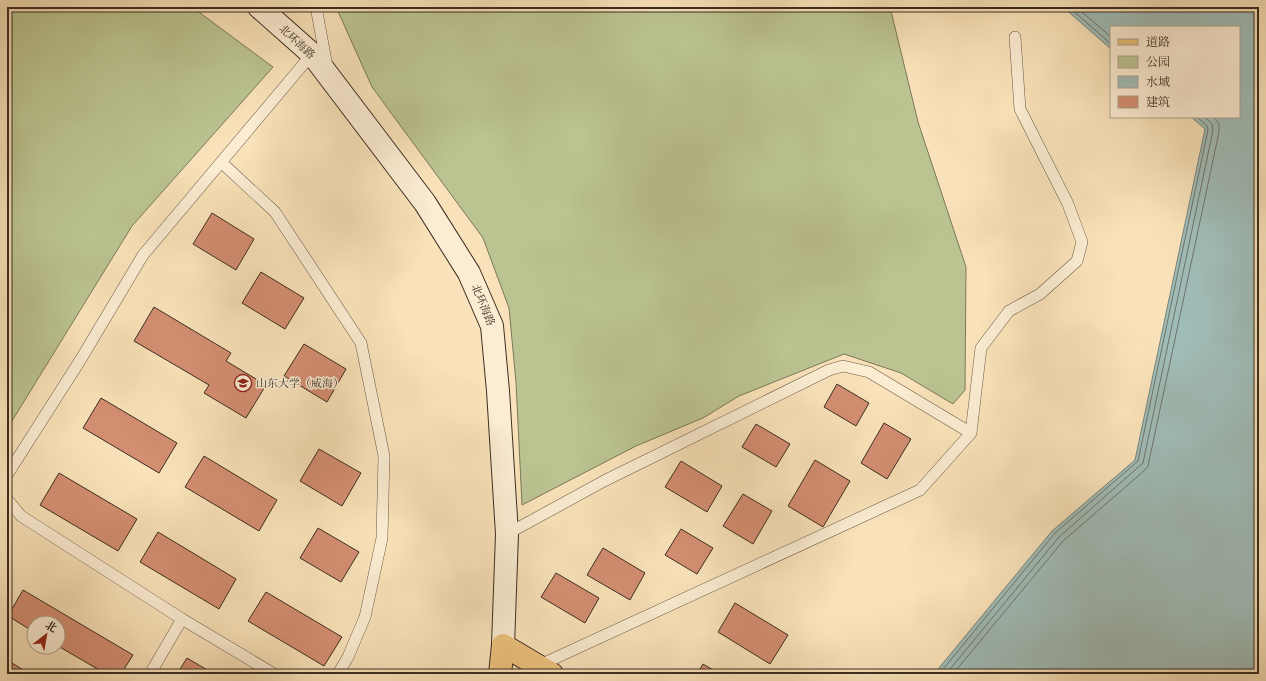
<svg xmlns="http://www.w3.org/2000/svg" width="1266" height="681" viewBox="0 0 1266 681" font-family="'IM FELL Great Primer','Noto Serif SC',serif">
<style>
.green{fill:#bbc491;stroke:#7b785a}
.water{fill:#a0bcb7;stroke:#78837b}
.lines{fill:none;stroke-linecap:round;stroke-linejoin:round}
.shore{stroke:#6e746c;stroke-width:1}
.building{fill:#d48e72;stroke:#3b2d22}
.lane-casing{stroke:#6a5a48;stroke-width:12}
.secondary-casing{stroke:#3b2d22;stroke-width:24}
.primary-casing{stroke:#3b2d22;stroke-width:24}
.lane{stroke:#fbecd2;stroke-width:11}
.secondary{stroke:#fbecd2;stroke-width:22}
.primary{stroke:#ecc17c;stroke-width:22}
.labels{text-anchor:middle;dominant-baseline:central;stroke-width:3;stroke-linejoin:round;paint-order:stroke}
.street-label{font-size:11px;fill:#3b2d22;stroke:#fbecd2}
.poi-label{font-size:11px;fill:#3b2d22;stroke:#fbecd2;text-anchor:start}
</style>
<rect width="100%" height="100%" fill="#f9e2b9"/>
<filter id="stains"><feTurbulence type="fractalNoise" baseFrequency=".005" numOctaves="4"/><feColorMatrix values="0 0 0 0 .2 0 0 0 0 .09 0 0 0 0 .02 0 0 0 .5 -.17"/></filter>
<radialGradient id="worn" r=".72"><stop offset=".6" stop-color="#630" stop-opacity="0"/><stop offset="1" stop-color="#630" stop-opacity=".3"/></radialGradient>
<path class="green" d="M7,7H192L273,67L132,226L7,429Z
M336,7H890L918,122L966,267L965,390L953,404L901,373L844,354L739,396L703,418L636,446L522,505L516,382L509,308L483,238L372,87Z"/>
<path class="water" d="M1063,7H1259V674H934L1052,531L1135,460L1205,129L1191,117H1239V27H1111V49Z"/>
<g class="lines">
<path class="shore" d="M1069,7L1111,44
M1076,7L1111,37
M939,674L1055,533L1138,461L1208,130L1207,126L1197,117
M946,674L1059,537L1143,463L1213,130L1212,124L1205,117
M953,674L1063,541L1144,471L1148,466L1219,132V124L1214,117"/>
</g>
<path class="building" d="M212,213L254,239L236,270L193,244Z
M261,272L304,298L285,329L242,303Z
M154,307L231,353L226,361L266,385L246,418L204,393L209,385L134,341Z
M304,344L346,369L327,402L284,376Z
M837,384L869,403L856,426L824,407Z
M101,398L177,443L159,473L83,428Z
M884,423L911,439L887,479L861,463Z
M756,424L790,444L776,467L742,447Z
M319,449L361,473L342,506L300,481Z
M204,456L277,500L259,531L185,487Z
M815,460L850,481L823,527L788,506Z
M681,461L722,486L707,512L665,487Z
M59,473L137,519L118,551L40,505Z
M743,494L772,511L753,544L723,526Z
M318,528L359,552L341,582L300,558Z
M681,529L713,548L697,574L665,555Z
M158,532L236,579L219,609L140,562Z
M603,548L645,573L630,600L587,575Z
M556,573L599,598L585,623L541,597Z
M23,590L133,655L121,674H106L58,646V623H34V632L8,616Z
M266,592L342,637L324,666L248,621Z
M735,603L788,635L770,664L718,632Z
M187,658L214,674H177Z
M7,660L30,674H7Z
M703,664L720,674H697Z"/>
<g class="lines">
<g class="lane-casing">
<path id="lane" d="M316,7L327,66
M221,162L275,212L361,343L384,456L382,538L365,617L348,657L338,674
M7,475L81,359L143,255L312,54
M7,499L21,516L182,619L274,674
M507,534L604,481L829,370L843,366L869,372L971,433
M538,666L920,490L971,433L981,348L1009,311L1040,294L1077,261L1082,242L1068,204L1020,109L1015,37
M150,674L182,619"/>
</g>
<g class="secondary-casing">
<path id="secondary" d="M259,7L312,54L425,203L469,273L492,326L498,391L507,534L503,645"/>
</g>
<g class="primary-casing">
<path id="primary" d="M500,674L503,645L552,674"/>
</g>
<use href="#lane" class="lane"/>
<use href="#secondary" class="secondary"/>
<use href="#primary" class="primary"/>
</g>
<defs>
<g id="university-ring" transform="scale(0.9)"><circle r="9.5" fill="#fbecd2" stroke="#8f2418" stroke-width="1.5"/><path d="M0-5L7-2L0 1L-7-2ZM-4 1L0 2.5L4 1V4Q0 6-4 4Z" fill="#8f2418"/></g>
</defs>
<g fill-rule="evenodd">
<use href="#university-ring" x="243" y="383"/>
</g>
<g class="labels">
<g class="street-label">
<text transform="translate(297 42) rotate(43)">北环海路</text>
<text transform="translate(483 305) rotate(68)">北环海路</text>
</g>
<g class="poi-label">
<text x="256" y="383">山东大学（威海）</text>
</g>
</g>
<rect width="1266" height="681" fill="none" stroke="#f9e2b9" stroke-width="24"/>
<rect x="8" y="8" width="1250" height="665" fill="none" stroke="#3b2d22" stroke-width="2"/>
<rect x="12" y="12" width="1242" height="657" fill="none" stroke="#3b2d22"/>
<rect x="1110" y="26" width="130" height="92" fill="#fbecd2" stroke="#aea08c"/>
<rect x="1118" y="39" width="20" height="6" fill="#ecc17c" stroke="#aea08c"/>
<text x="1146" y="46" font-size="12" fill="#3b2d22">道路</text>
<rect x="1118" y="56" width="20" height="12" fill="#bbc491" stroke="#aea08c"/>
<text x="1146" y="66" font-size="12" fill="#3b2d22">公园</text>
<rect x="1118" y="76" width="20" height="12" fill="#a0bcb7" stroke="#aea08c"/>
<text x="1146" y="86" font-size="12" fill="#3b2d22">水域</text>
<rect x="1118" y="96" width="20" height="12" fill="#d48e72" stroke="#aea08c"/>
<text x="1146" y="106" font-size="12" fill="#3b2d22">建筑</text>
<g transform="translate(46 635) rotate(31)"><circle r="19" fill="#fbecd2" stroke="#aea08c"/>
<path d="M0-3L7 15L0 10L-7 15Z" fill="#8f2418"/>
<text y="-6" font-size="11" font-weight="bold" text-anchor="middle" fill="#3b2d22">北</text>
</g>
<rect width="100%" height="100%" filter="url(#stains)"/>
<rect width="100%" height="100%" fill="url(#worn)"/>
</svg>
